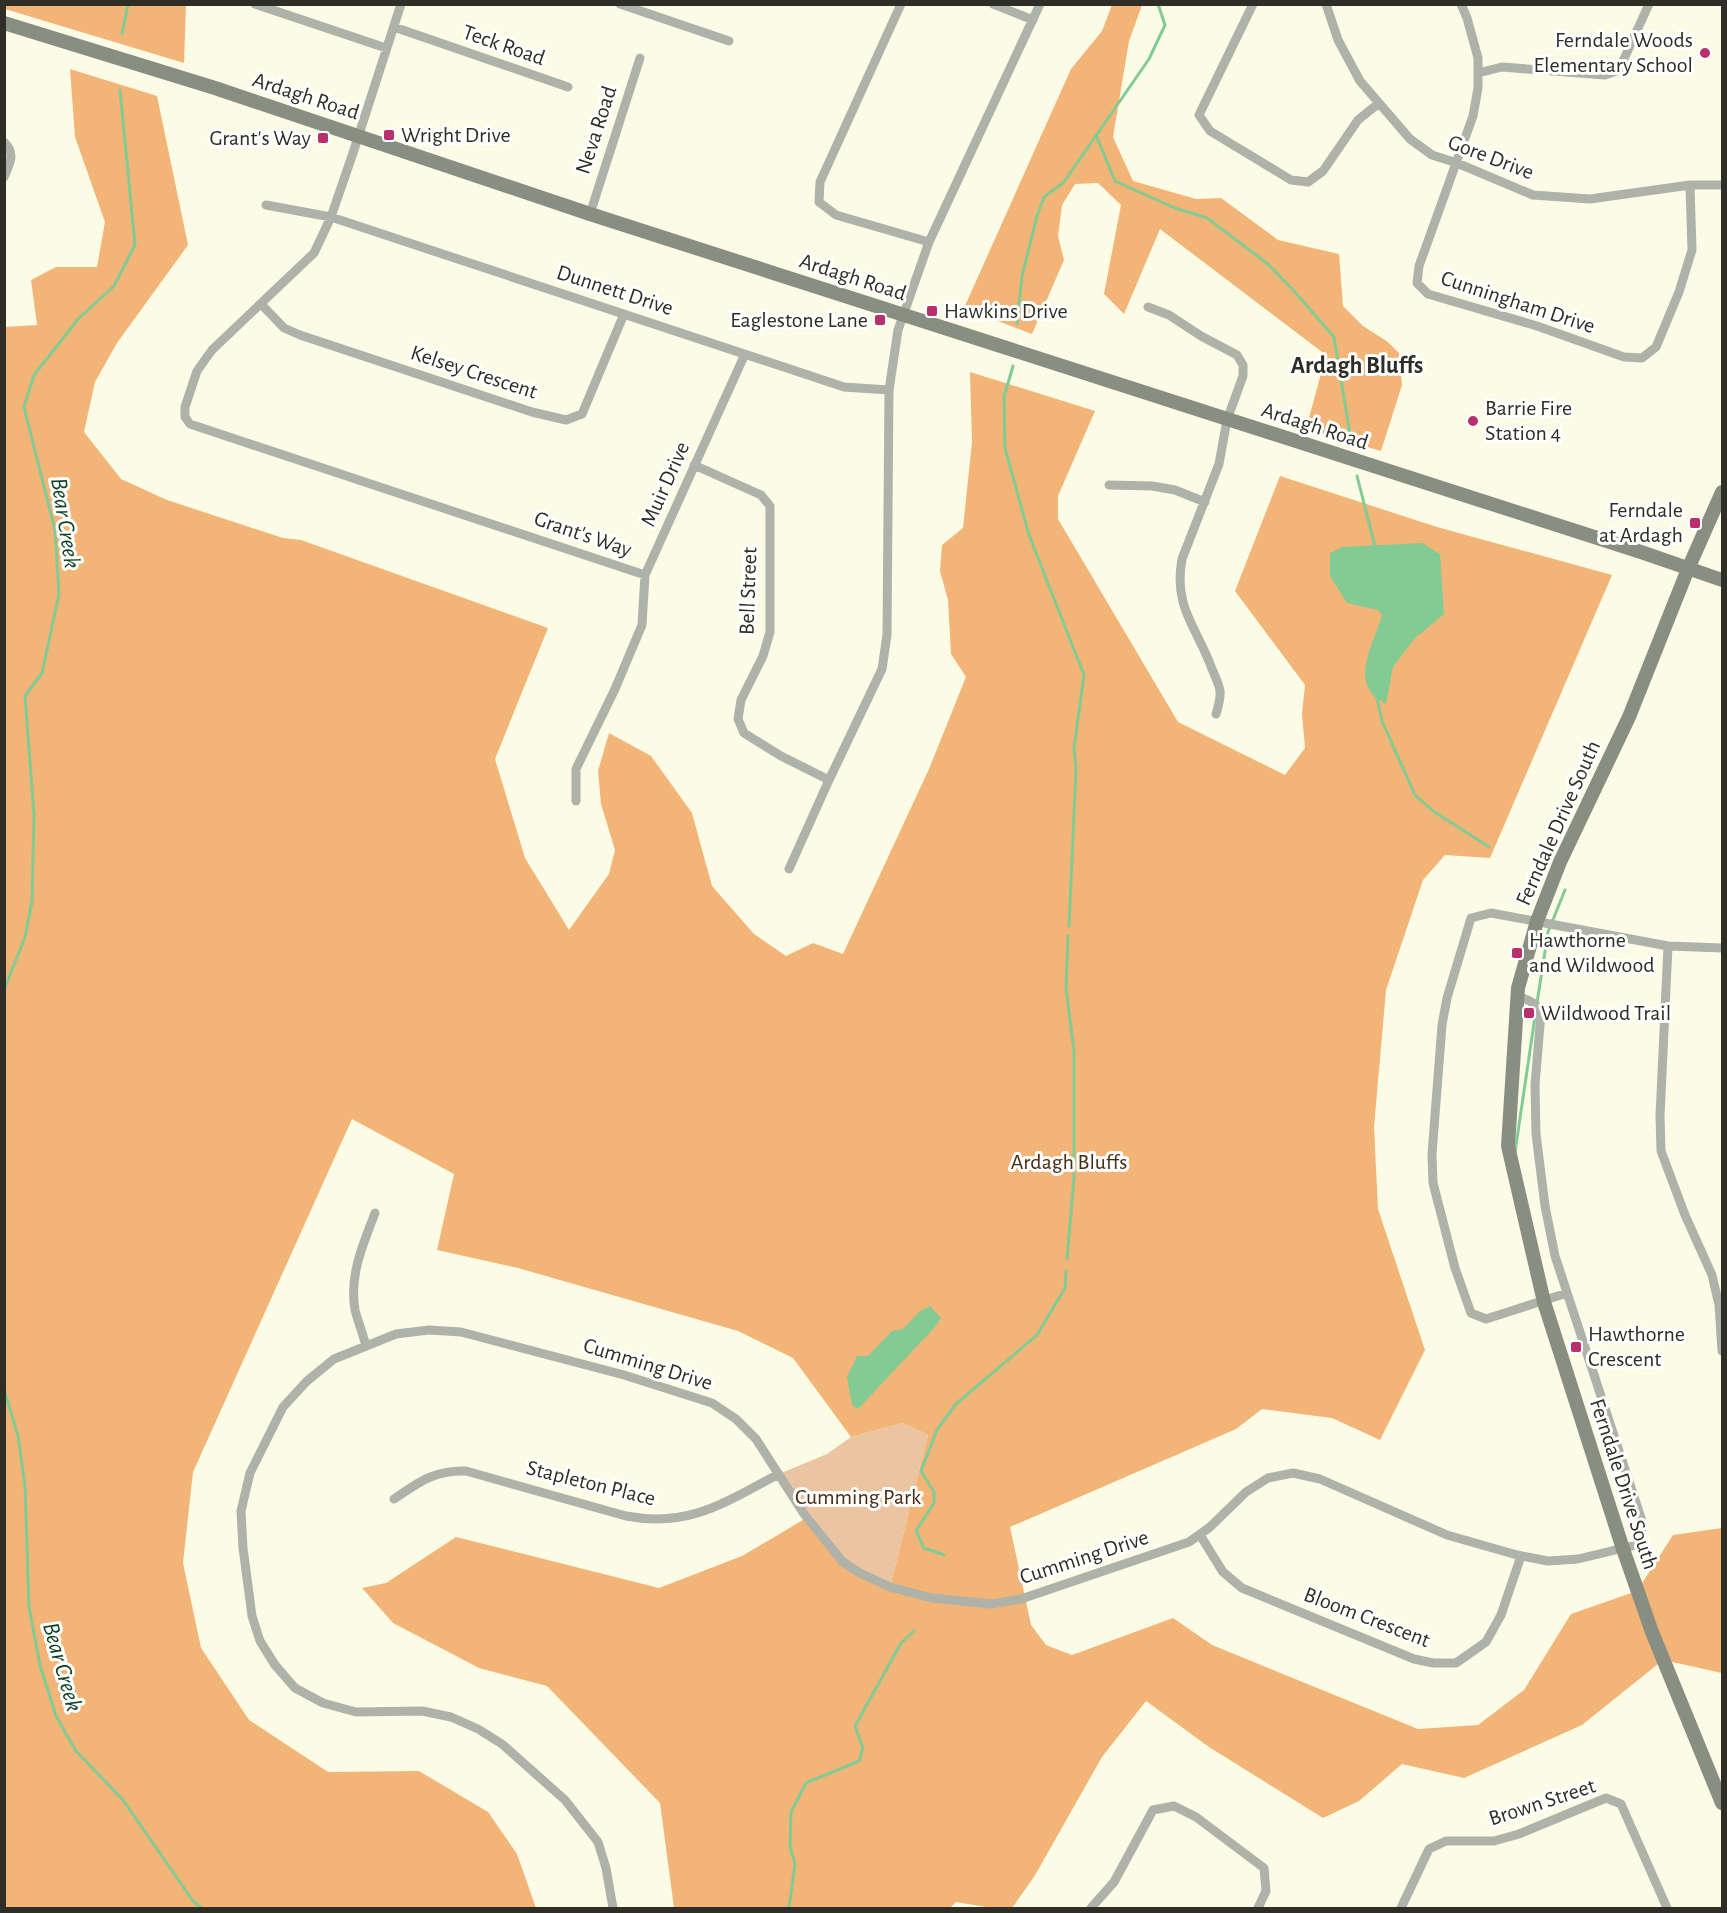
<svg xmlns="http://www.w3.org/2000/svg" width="1727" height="1913" viewBox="0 0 1727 1913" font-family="'Alegreya Sans',sans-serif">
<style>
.green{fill:#ebc4a1}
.forest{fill:#f3b477}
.water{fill:#82cb95}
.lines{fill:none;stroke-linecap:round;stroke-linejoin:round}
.stream{stroke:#82cb95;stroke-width:3}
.street{stroke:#aeb2a9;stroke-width:9}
.secondary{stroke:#888f82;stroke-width:14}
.poi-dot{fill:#b82f6b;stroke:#fff;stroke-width:2}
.labels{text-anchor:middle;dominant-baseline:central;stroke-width:6;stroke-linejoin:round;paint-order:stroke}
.poi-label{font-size:22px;fill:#2e2e26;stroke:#fff;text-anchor:start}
.street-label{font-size:22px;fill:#2e2e26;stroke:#fff}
.park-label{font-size:22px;fill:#462c12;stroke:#fff}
.neighbourhood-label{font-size:24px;font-weight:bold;fill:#2e2e26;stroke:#fff}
.water-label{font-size:24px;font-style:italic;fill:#0d4522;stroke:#fff}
</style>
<rect width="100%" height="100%" fill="#fcfce6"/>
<path class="green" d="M903,1423L928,1435L890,1587L842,1561L779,1474L827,1454L851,1437Z"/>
<path class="forest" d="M4,5H186L184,63L5,9Z
M1112,5H1142L1129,41L1113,137L1133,181L1196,199L1221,198L1278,240L1339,254L1343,306L1363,326L1388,342L1399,353L1402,385L1381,451L1306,429L1326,355L1160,229L1124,314L1104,294L1121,205L1098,183L1075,184L1062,205L1058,236L1064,260L1032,334L964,308L1071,69L1102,31Z
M70,69L157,96L188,245L117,343L95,382L84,432L121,479L167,500L283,538L301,540L548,628L495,759L525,858L569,930L609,874L615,850L601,804L598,771L609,733L651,756L692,813L712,886L754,934L786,956L813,943L843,954L929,769L966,677L951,654L948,600L940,571L942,545L963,528L972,442L970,372L1095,411L1058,496V519L1178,722L1285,775L1305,748L1302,714L1305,685L1235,591L1280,476L1437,527L1612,575L1490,858L1445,855L1423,880L1386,990L1374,1127L1378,1209L1425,1350L1380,1440L1332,1418L1262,1409L1236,1429L1010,1527L1031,1625L1046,1645L1072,1655L1173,1618L1212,1645L1418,1729L1478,1725L1524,1690L1571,1614L1637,1591L1673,1535L1722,1528V1673L1663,1660L1582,1725L1464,1778L1402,1764L1359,1801L1323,1818L1209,1747L1146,1701L1102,1757L1034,1877L1012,1908H992L956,1902L950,1908H674L660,1803L547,1686L479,1668L393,1623L362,1588L386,1583L456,1537L659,1588L742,1556L808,1517L842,1561L890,1587L928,1435L903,1423L851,1437L793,1358L738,1331L518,1268L437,1250L454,1174L352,1119L193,1472L183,1563L201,1648L249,1720L328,1772L419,1771L488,1812L517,1854L536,1908H5L4,327L37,325L31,280L56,267H97L105,222L75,137Z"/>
<path class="water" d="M1422,543L1440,554L1444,614L1414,639L1393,667L1386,704C1347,685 1373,646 1382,615L1378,610L1347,603L1330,576V553L1342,547Z
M930,1306L941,1318L935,1327L858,1409L852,1405L847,1377L857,1356H868L892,1331L903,1329L920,1311Z"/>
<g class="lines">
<path class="stream" d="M122,34L128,4
M1096,135L1115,181L1175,208L1207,218L1268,264L1294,291L1334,337L1352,446
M1017,324L1022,276L1037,216L1044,197L1064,182L1149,59L1165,25L1158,4
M1013,366L1004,397L1005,448L1029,535L1084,675L1074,748L1076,769L1069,926
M1357,476L1375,546
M1377,699L1382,721L1415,795L1433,811L1489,847
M4,990L25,937L32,901L34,815L25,696L42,673L59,594L55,530L24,407L34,375L79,318L114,286L135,245L120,90
M1537,1003L1548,932L1565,890
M1515,1152L1536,1010
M1067,1259L1074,1178V1051L1066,988L1068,936
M4,1389L18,1436L25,1486L29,1607L40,1665L56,1716L76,1751L123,1800L193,1901L201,1908
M944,1555L924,1548L916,1531L934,1503V1492L921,1471L937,1430L956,1404L1037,1335L1065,1288L1066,1271
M789,1908L795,1864L790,1846L791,1812L806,1783L859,1761L863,1748L855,1726L901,1643L914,1631"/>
<path class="street" d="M255,4L386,48
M401,4L353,153L331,217L314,253L212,350L197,371L185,407V417L190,424L645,575
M620,4L729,41
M901,4L820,182L819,202L836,215L929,242
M993,4L1033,20
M1253,4L1199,115L1210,131L1291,180L1308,182L1323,171L1358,120L1379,103
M1326,4L1338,40L1360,81L1410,139L1432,155L1457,163L1533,195L1590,199L1690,185H1722
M1461,4L1467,18L1478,58V88L1473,116L1419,266L1417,283L1428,294L1537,326L1624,357L1642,358L1656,347L1679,292L1692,250L1690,185
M394,27L568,87
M1478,73L1502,67L1605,75L1619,70L1649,4
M4,142C16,153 10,164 4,177
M266,205L331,217L844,387L889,390
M590,214L640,58
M261,304L284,328L300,335L532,412L566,420L582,414L624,314
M1148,307L1169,315L1201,336L1237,355L1243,365V376L1227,420L1219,464L1182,559C1173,608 1197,627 1212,669C1215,676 1219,684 1220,691C1221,698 1218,707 1216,714
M694,465L761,495L770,506V632L763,656L741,700L738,719L744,733L781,756L829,780
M1109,485L1152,486L1175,490L1205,502
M576,801V769L615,689L642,625L645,575L745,354
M789,869L829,780L882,669L887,635L889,390L898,330L929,242L1040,4
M1668,946L1660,1116L1661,1151L1685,1215L1712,1275L1719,1305L1722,1351
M1567,1293L1486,1319L1471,1313L1455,1268L1433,1183L1432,1154L1442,1025L1447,998L1471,918L1491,913L1668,946L1722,948
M366,1346C363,1334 358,1322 355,1310C349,1275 363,1245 375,1213
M394,1499C419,1482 434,1470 466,1471L626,1516C690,1528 725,1502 779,1474
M1200,1535L1223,1572L1242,1588L1414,1659L1433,1663H1456L1486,1642L1501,1615L1521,1556
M613,1908L606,1868L598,1842L565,1800L502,1744L478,1729L451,1717L422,1711L356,1712L323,1703L295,1688L275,1665L260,1641L252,1616L243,1548L241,1511L250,1473L283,1407L307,1381L334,1359L396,1334L429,1330L461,1332L624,1375L712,1403L736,1419L756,1439L804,1514L842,1561L858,1572L890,1587L932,1598L991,1604L1021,1599L1189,1542L1210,1527L1246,1492L1268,1478L1293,1473L1320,1479L1447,1535L1517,1555L1548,1561L1578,1559L1636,1545C1642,1536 1643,1528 1641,1518L1555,1256L1545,1206L1536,1134L1535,1085L1541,1013C1537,1002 1527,1000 1517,996
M1091,1908L1114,1882L1153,1810L1174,1806L1196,1817L1264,1868L1266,1891L1258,1908
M1401,1908L1429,1849L1446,1841H1494L1519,1834L1606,1798L1621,1804L1667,1908"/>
<path class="secondary" d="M4,23L215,88L590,214L1641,552L1722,580
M1722,492L1688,569L1629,717L1560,862L1537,921L1518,988L1508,1146L1544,1302L1623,1549L1652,1632L1722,1803"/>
</g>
<g class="poi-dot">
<circle cx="1705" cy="53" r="6"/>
<rect x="383" y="129" width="12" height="12" rx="3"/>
<rect x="317" y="132" width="12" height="12" rx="3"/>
<rect x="926" y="305" width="12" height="12" rx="3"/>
<rect x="874" y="314" width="12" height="12" rx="3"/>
<circle cx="1473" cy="421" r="6"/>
<rect x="1689" y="517" width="12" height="12" rx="3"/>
<rect x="1511" y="947" width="12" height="12" rx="3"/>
<rect x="1523" y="1007" width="12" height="12" rx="3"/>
<rect x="1570" y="1341" width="12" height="12" rx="3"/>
</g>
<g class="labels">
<g class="poi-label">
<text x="1693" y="40" text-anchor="end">Ferndale Woods<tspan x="1693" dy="25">Elementary School</tspan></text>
<text x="401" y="135">Wright Drive</text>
<text x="311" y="138" text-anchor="end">Grant's Way</text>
<text x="944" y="311">Hawkins Drive</text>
<text x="868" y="320" text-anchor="end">Eaglestone Lane</text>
<text x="1485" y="408">Barrie Fire<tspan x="1485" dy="25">Station 4</tspan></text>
<text x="1683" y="510" text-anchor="end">Ferndale<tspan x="1683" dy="25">at Ardagh</tspan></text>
<text x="1529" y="940">Hawthorne<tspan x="1529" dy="25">and Wildwood</tspan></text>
<text x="1541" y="1013">Wildwood Trail</text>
<text x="1588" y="1334">Hawthorne<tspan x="1588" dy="25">Crescent</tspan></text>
</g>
<g class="street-label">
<text transform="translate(504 45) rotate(19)">Teck Road</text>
<text transform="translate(306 96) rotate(18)">Ardagh Road</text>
<text transform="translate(596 130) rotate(-72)">Neva Road</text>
<text transform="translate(1491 157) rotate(21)">Gore Drive</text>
<text transform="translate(853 277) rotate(18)">Ardagh Road</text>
<text transform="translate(615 290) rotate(18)">Dunnett Drive</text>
<text transform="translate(1518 302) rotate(18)">Cunningham Drive</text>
<text transform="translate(474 372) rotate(18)">Kelsey Crescent</text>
<text transform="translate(1315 426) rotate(18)">Ardagh Road</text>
<text transform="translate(665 484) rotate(-66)">Muir Drive</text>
<text transform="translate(583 534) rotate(19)">Grant's Way</text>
<text transform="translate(748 591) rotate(-88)">Bell Street</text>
<text transform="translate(1558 823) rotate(-66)">Ferndale Drive South</text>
<text transform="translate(648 1364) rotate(17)">Cumming Drive</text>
<text transform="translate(591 1483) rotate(14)">Stapleton Place</text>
<text transform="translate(1624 1484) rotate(72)">Ferndale Drive South</text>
<text transform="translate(1084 1557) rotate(-18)">Cumming Drive</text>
<text transform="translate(1367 1617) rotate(21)">Bloom Crescent</text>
<text transform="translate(1542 1802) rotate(-18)">Brown Street</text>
</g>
<g class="park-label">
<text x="1069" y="1162">Ardagh Bluffs</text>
<text x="858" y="1497">Cumming Park</text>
</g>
<g class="neighbourhood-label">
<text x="1357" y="366">Ardagh Bluffs</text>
</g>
<g class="water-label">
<text transform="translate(65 523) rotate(81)">Bear Creek</text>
<text transform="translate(62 1667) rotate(74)">Bear Creek</text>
</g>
</g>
<rect width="1727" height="1913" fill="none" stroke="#2e2e26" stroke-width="12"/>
</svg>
